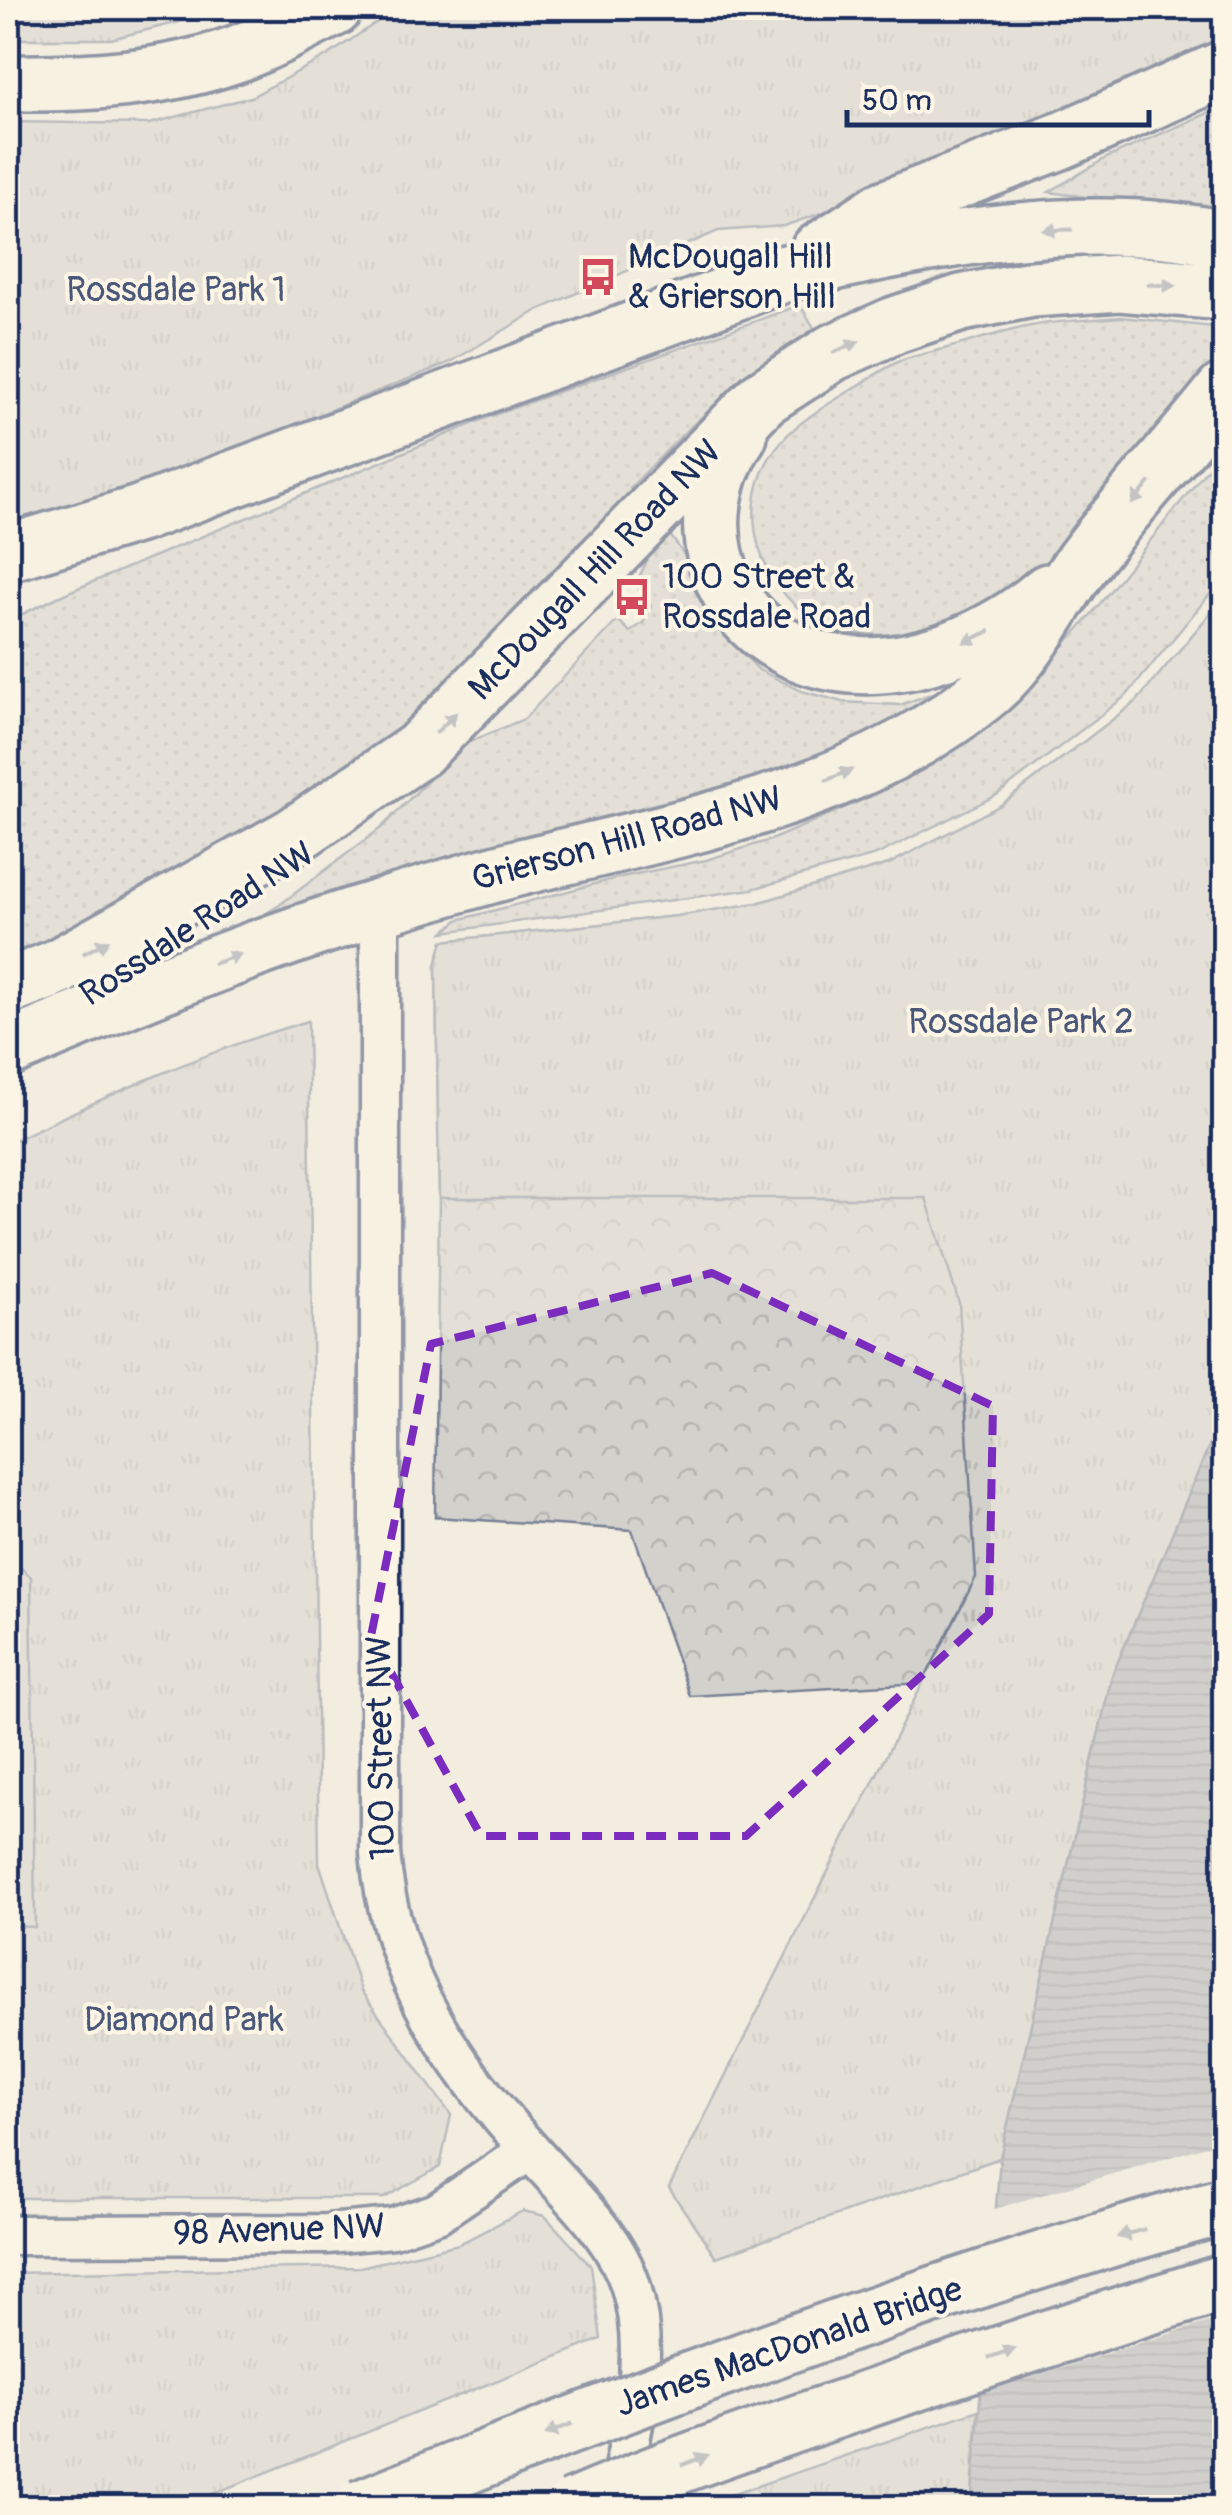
<svg xmlns="http://www.w3.org/2000/svg" width="1232" height="2515" viewBox="0 0 1232 2515" font-family="Pangolin,sans-serif">
<style>
.grass{fill:url(#grass-dots);stroke:#778095;stroke-width:2.5}
.forest{fill:url(#forest-crowns);stroke:#778095;stroke-width:2.5}
.park{fill:url(#park-tufts);stroke:#778095;stroke-width:2.5}
.garden{fill:#d3d1cc;stroke:#778095;stroke-width:2.5}
.water{fill:url(#water-rules);stroke:#707a91;stroke-width:2.5}
.pier{fill:#f3ede0}
.lines{fill:none;stroke-linecap:round;stroke-linejoin:round}
.street-casing{stroke:#1b2f5e;stroke-width:45}
.secondary-casing{stroke:#1b2f5e;stroke-width:62}
.street{stroke:#fcf5e5;stroke-width:38}
.secondary{stroke:#fcf5e5;stroke-width:55}
.secondary-bridge-casing{stroke:#1b2f5e;stroke-width:62;stroke-linecap:butt}
.secondary-bridge{stroke:#fcf5e5;stroke-width:55}
.oneway{fill:#8c92a2}
.marked{fill:none;stroke:#7b2cbf;stroke-width:8;stroke-dasharray:20 12;stroke-linejoin:round}
.labels{text-anchor:middle;dominant-baseline:central;stroke-width:8;stroke-linejoin:round;paint-order:stroke}
.poi-label{font-size:35px;fill:#1b2f5e;stroke:#fcf5e5;text-anchor:start}
.park-label{font-size:35px;fill:#49587a;stroke:#fcf5e5}
.street-label{font-size:35px;fill:#1b2f5e;stroke:#fcf5e5}
</style>
<defs>
<pattern id="grass-dots" width="8" height="8" patternUnits="userSpaceOnUse" patternTransform="scale(2.5)"><rect width="8" height="8" fill="#d3d1cc"/><path d="M2 2h.1M6 6h.1" fill="none" stroke="#b5b4b2" stroke-width="1.8" stroke-linecap="round"/></pattern>
<pattern id="forest-crowns" width="20" height="18" patternUnits="userSpaceOnUse" patternTransform="scale(2.5)"><rect width="20" height="18" fill="#d3d1cc"/><path d="M2 6a3 3 0 1 1 6 0M12 15a3 3 0 1 1 6 0" fill="none" stroke="#b5b4b2"/></pattern>
<pattern id="park-tufts" width="24" height="20" patternUnits="userSpaceOnUse" patternTransform="scale(2.5)"><rect width="24" height="20" fill="#d3d1cc"/><path d="M3 7l-1-3M5 7V3M7 7l1-3M15 17l-1-3M17 17v-4M19 17l1-3" fill="none" stroke="#b5b4b2"/></pattern>
<pattern id="water-rules" width="6" height="5" patternUnits="userSpaceOnUse" patternTransform="scale(2.5)"><rect width="6" height="5" fill="#a9acb3"/><path d="M0 2.5h6" fill="none" stroke="#898c95"/></pattern>
</defs>
<rect width="100%" height="100%" fill="#f3ede0"/>
<filter id="ink" filterUnits="userSpaceOnUse"><feTurbulence type="fractalNoise" baseFrequency=".01" numOctaves="2"/><feDisplacementMap in="SourceGraphic" scale="20" xChannelSelector="R" yChannelSelector="G"/><feConvolveMatrix kernelMatrix="1 2 1 2 8 2 1 2 1" color-interpolation-filters="sRGB"/></filter>
<g filter="url(#ink)">
<path class="grass" d="M1224,106V216L1049,192L1106,158Z
M800,305L818,334L737,386L687,430L630,488L635,498L395,740L292,811L8,964V621L64,594L491,416Z
M1121,317L1224,328V353C1160,434 1095,536 1007,593C961,623 888,647 834,628C758,601 728,503 781,442C798,422 825,406 848,392C865,382 882,369 900,361C915,355 934,352 951,347C977,340 1004,331 1031,326C1060,320 1092,320 1121,317Z
M1224,448V577L1127,695L997,795L876,855L752,889L444,932L458,920L621,877L706,860L773,839L881,792L954,745L1028,684L1086,621Z
M666,529L687,559L694,589L717,628L759,670L802,691L843,702L900,705L978,677L872,749L221,941L278,906L381,828L464,744L524,719L618,620L630,632L643,623L651,606L636,584L654,545Z"/>
<path class="forest" d="M1224,597V1411L1112,1676L1000,2158L716,2257L669,2188L923,1683L690,1696L632,1530L435,1517L439,1198L436,966L443,941L677,916L757,903L889,864L1001,805L1137,701Z"/>
<path class="park" d="M8,8H235L111,39H8Z
M398,8H1224V43L891,189L784,226L718,231L538,310L451,362L135,488L8,530V122L149,124L251,97L327,56Z
M1224,597V1411L1112,1676L1000,2158L716,2257L669,2188L976,1577L959,1303L926,1198H439L436,966L443,941L677,916L757,903L889,864L1001,805L1137,701Z
M308,1021L319,1863L361,1991L451,2115L440,2167L384,2198H8V1143C105,1097 204,1051 308,1021Z
M523,2211L545,2216L591,2266L601,2339L180,2507H8V2273L360,2267L459,2244Z
M978,2410L971,2507L693,2508Z"/>
<path class="garden" d="M8,1556L31,1577L35,1927L8,1926Z"/>
<path class="water" d="M1224,1411V2507L971,2508L1000,2158L1112,1676Z"/>
<path class="pier" d="M1224,2141V2317L974,2395L991,2210Z"/>
<g class="lines">
<g class="street-casing">
<path id="street" d="M380,908V1853C390,1978 455,2068 537,2158C571,2196 616,2237 631,2287C652,2356 632,2437 615,2505
M8,2235L327,2234L393,2228L437,2213L530,2150"/>
</g>
<g class="secondary-casing">
<path id="secondary" d="M8,83C84,84 164,80 236,54C270,42 302,23 334,8
M818,252L882,210L1060,141L1224,69
M739,435C674,535 730,655 851,665C920,671 997,636 1048,592
M8,553L139,514L786,273C924,240 1084,209 1224,239
M8,987L56,968L293,836L419,750L763,398L832,353L895,325L961,303L1032,289L1120,283L1224,292
M8,1049C131,997 254,945 382,907C428,893 474,879 521,867C678,829 863,796 990,688C1030,653 1053,602 1084,560C1128,502 1179,448 1224,391"/>
</g>
<use href="#street" class="street"/>
<use href="#secondary" class="secondary"/>
<g class="secondary-bridge-casing">
<path id="secondary-bridge" d="M361,2508C644,2394 930,2287 1224,2206
M572,2508C660,2470 751,2439 842,2408C969,2364 1096,2322 1224,2283"/>
</g>
<use href="#secondary-bridge" class="secondary-bridge"/>
</g>
<defs><path id="oneway-solid" d="M-6-.8H1V-3.2L6.5 0L1 3.2V.8H-6Z" transform="scale(2.5)"/></defs>
<g class="oneway">
<use href="#oneway-solid" transform="translate(1058 230) rotate(178)"/>
<use href="#oneway-solid" transform="translate(1161 285) rotate(3)"/>
<use href="#oneway-solid" transform="translate(846 347) rotate(-24)"/>
<use href="#oneway-solid" transform="translate(1141 493) rotate(130)"/>
<use href="#oneway-solid" transform="translate(977 637) rotate(155)"/>
<use href="#oneway-solid" transform="translate(446 723) rotate(-45)"/>
<use href="#oneway-solid" transform="translate(839 775) rotate(-23)"/>
<use href="#oneway-solid" transform="translate(96 947) rotate(-28)"/>
<use href="#oneway-solid" transform="translate(227 959) rotate(-20)"/>
<use href="#oneway-solid" transform="translate(1131 2233) rotate(164)"/>
<use href="#oneway-solid" transform="translate(1002 2353) rotate(-19)"/>
<use href="#oneway-solid" transform="translate(559 2429) rotate(158)"/>
<use href="#oneway-solid" transform="translate(695 2460) rotate(-21)"/>
</g>
</g>
<path d="M0 0H1232V2515H0ZM712,1273L993,1406L989,1614L746,1836H481L371,1636L431,1344Z" fill="#f3ede0" fill-opacity=".55" fill-rule="evenodd"/>
<path class="marked" d="M712,1273L993,1406L989,1614L746,1836H481L371,1636L431,1344Z"/>
<defs>
<g id="bus-bare" transform="scale(3)"><path d="M-5-6H5V4H4V6H2V4H-2V6H-4V4H-5ZM-3.5-4V0h7V-4ZM-3.5 1.2v1.5H-2V1.2ZM2 1.2v1.5H3.5V1.2Z" fill="#d1495b" stroke="#fcf5e5" stroke-width="2.5" paint-order="stroke"/></g>
</defs>
<g fill-rule="evenodd">
<use href="#bus-bare" x="598" y="277"/>
<use href="#bus-bare" x="632" y="597"/>
</g>
<g class="labels">
<g class="poi-label">
<text x="628" y="257">McDougall Hill<tspan x="628" dy="40">&amp; Grierson Hill</tspan></text>
<text x="662" y="577">100 Street &amp;<tspan x="662" dy="40">Rossdale Road</tspan></text>
</g>
<g class="park-label">
<text x="176" y="290">Rossdale Park 1</text>
<text x="1021" y="1022">Rossdale Park 2</text>
<text x="184" y="2020">Diamond Park</text>
</g>
<g class="street-label">
<text transform="translate(595 570) rotate(-46)">McDougall Hill Road NW</text>
<text transform="translate(627 839) rotate(-15)">Grierson Hill Road NW</text>
<text transform="translate(197 924) rotate(-33)">Rossdale Road NW</text>
<text transform="translate(381 1748) rotate(-91)">100 Street NW</text>
<text transform="translate(279 2230) rotate(-2)">98 Avenue NW</text>
<text transform="translate(789 2347) rotate(-19)">James MacDonald Bridge</text>
</g>
</g>
<rect width="1232" height="2515" fill="none" stroke="#fcf5e5" stroke-width="40"/>
<rect x="20" y="20" width="1192" height="2475" fill="none" stroke="#1b2f5e" stroke-width="4" filter="url(#ink)"/>
<path d="M847 110v15h302v-15" fill="none" stroke="#1b2f5e" stroke-width="5"/>
<text x="862" y="110" font-size="30" fill="#1b2f5e" stroke="#fcf5e5" stroke-width="8" paint-order="stroke">50 m</text>
</svg>
